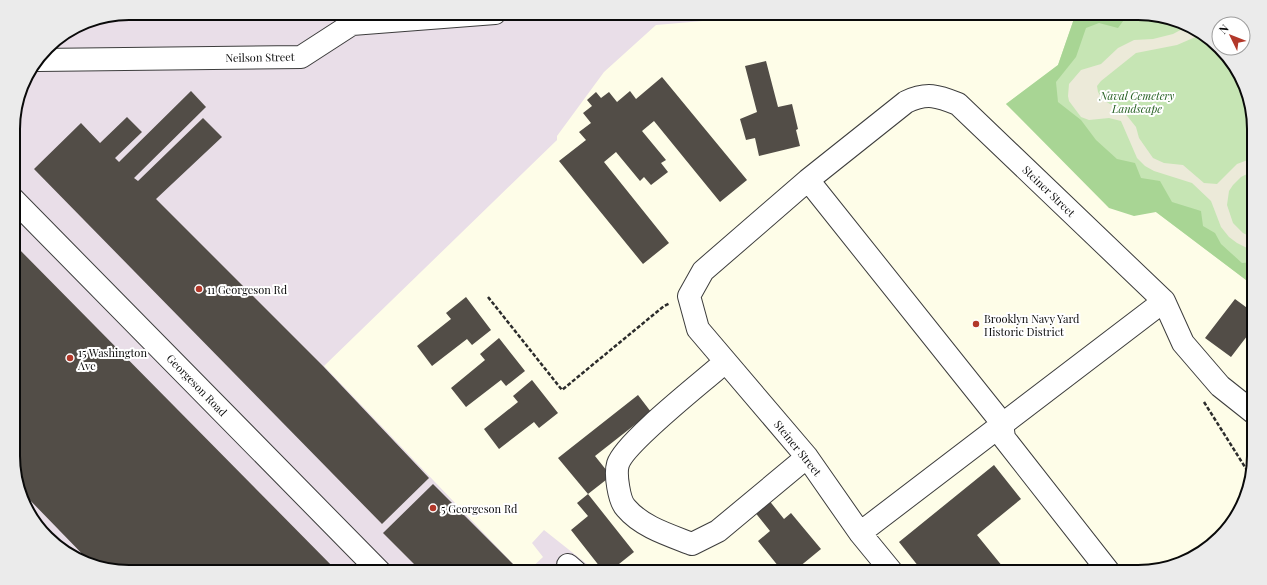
<svg xmlns="http://www.w3.org/2000/svg" width="1267" height="585" viewBox="0 0 1267 585" font-family="'Playfair Display',serif">
<style>
.industrial{fill:#e9dee8}
.green{fill:#c6e5b4}
.forest{fill:#a8d594}
.plaza{fill:#ecead9}
.building{fill:#524d47}
.lines{fill:none;stroke-linecap:round;stroke-linejoin:round}
.minor-casing{stroke:#3d3d3d;stroke-width:24}
.path{stroke:#2c2c2c;stroke-width:2.5;stroke-dasharray:4 2;stroke-linecap:butt}
.minor{stroke:#fff;stroke-width:22}
.poi-dot{fill:#b2382a;stroke:#fff;stroke-width:1.5}
.labels{text-anchor:middle;dominant-baseline:central;stroke-width:4;stroke-linejoin:round;paint-order:stroke}
.street-label{font-size:11px;fill:#0a0a0a;stroke:#fff}
.park-label{font-size:11px;font-style:italic;fill:#225d1f;stroke:#fff}
.poi-label{font-size:11px;fill:#0a0a0a;stroke:#fff;text-anchor:start}
.rim{fill:none;stroke:#0a0a0a;stroke-width:2}
</style>
<rect width="100%" height="100%" fill="#fefde8"/>
<path class="industrial" d="M129,13H796L656,25L604,72L557,136V140L324,366L521,572H129L84,563L37,526L14,471L13,121L25,77L52,42L85,22Z
M544,530L597,572H527L543,557L532,543Z"/>
<path class="green" d="M1076,13H1138L1183,22L1230,59L1253,114L1254,286L1156,212L1006,104L1058,65Z"/>
<path class="forest" d="M1076,13H1129L1118,28L1099,23L1086,28L1076,57L1056,82L1058,102L1081,120L1096,140L1117,159L1135,163L1141,178L1160,181L1172,202L1201,211L1203,226L1215,233L1221,244L1242,263L1253,262L1254,286L1156,212L1134,216L1109,208L1006,104L1058,65Z
M1136,13H1138L1169,19L1168,25L1143,20Z"/>
<path class="plaza" d="M1188,26L1200,35L1177,45L1136,53L1101,81L1097,86L1098,92L1103,100L1124,112L1136,127L1139,138L1153,158L1164,163L1183,165L1204,183L1217,184L1237,164L1253,158V171L1241,177L1233,185L1229,191L1227,205L1233,223L1243,233L1253,238V251L1237,243L1229,237L1221,227L1211,201L1192,183L1154,171L1145,166L1137,158L1121,121L1109,118L1089,120L1081,117L1069,101L1068,96L1069,84L1081,70L1101,64L1118,48L1134,40L1153,39L1173,34Z"/>
<path class="building" d="M766,61L778,107L792,104L798,129L796,130L800,146L759,156L755,138L746,140L740,119L757,112L745,66Z
M662,77L747,180L720,202L654,121L642,131L666,160L661,163L668,172L651,185L644,177L640,181L616,152L604,162L669,243L643,264L559,161L586,140L579,132L591,123L583,113L592,106L587,100L596,92L601,98L609,92L617,102L630,91L636,99Z
M191,91L206,107L134,178L138,181L203,118L222,137L156,199L323,366L429,478L382,524L34,169L81,123L100,143L127,117L142,132L115,158L119,162Z
M14,244L338,572H129L93,565L24,494L14,471Z
M466,297L491,330L472,345L467,339L432,366L417,346L451,319L446,313Z
M1235,299L1254,313V327L1231,357L1205,338Z
M499,338L525,371L506,386L501,380L466,407L451,388L485,360L480,354Z
M1254,370V386L1246,380Z
M532,380L558,413L539,428L534,422L499,449L484,429L518,402L513,396Z
M638,395L651,412L595,456L611,476L588,494L558,458Z
M994,465L1021,499L977,535L1007,572H923L899,542Z
M433,484L521,572H422L383,533Z
M588,494L634,552L609,572H604L571,530L588,516L577,503Z
M768,499L784,519L791,513L821,549L793,572H783L758,541L770,531L754,511Z
M533,566L539,572H527Z"/>
<g class="lines">
<g class="minor-casing">
<path id="minor" d="M38,60L301,57L352,24L495,13
M808,180L906,102C927,92 938,96 958,104L1164,301L1183,343L1220,386L1254,413
M13,199L380,572
M725,362C704,381 625,442 618,464C615,474 619,501 626,508C642,527 669,535 692,544L718,531L807,457
M860,533L1164,301
M568,565L576,572
M892,572L860,533L807,457L698,329L689,296L703,271L808,180L1002,423L1004,438L1109,572"/>
</g>
<path class="path" d="M488,297L562,390L664,306L670,303
M1204,402L1250,475
M1190,557L1216,536
M857,565L859,572"/>
<use href="#minor" class="minor"/>
</g>
<g class="poi-dot">
<circle cx="199" cy="289" r="4"/>
<circle cx="976" cy="324" r="4"/>
<circle cx="70" cy="358" r="4"/>
<circle cx="433" cy="508" r="4"/>
</g>
<g class="labels">
<g class="street-label">
<text transform="translate(260 57) rotate(-1)">Neilson Street</text>
<text transform="translate(1049 191) rotate(44)">Steiner Street</text>
<text transform="translate(197 385) rotate(46)">Georgeson Road</text>
<text transform="translate(798 448) rotate(51)">Steiner Street</text>
</g>
<g class="park-label">
<text x="1137" y="95">Naval Cemetery<tspan x="1137" dy="13">Landscape</tspan></text>
</g>
<g class="poi-label">
<text x="207" y="289">11 Georgeson Rd</text>
<text x="984" y="318">Brooklyn Navy Yard<tspan x="984" dy="13">Historic District</tspan></text>
<text x="78" y="352">15 Washington<tspan x="78" dy="13">Ave</tspan></text>
<text x="441" y="508">5 Georgeson Rd</text>
</g>
</g>
<path d="M0 0H1267V585H0ZM129 20H1138A109 109 0 0 1 1247 129V456A109 109 0 0 1 1138 565H129A109 109 0 0 1 20 456V129A109 109 0 0 1 129 20Z" fill="#ebebeb" fill-rule="evenodd"/>
<path class="rim" d="M129 20H1138A109 109 0 0 1 1247 129V456A109 109 0 0 1 1138 565H129A109 109 0 0 1 20 456V129A109 109 0 0 1 129 20Z"/>
<g transform="translate(1231 36) rotate(313)"><circle r="19" fill="#ffffff" stroke="#9d9d9d"/>
<path d="M0-3L7 15L0 10L-7 15Z" fill="#b2382a"/>
<text y="-6" font-size="11" font-weight="bold" text-anchor="middle" fill="#0a0a0a">N</text>
</g>
</svg>
